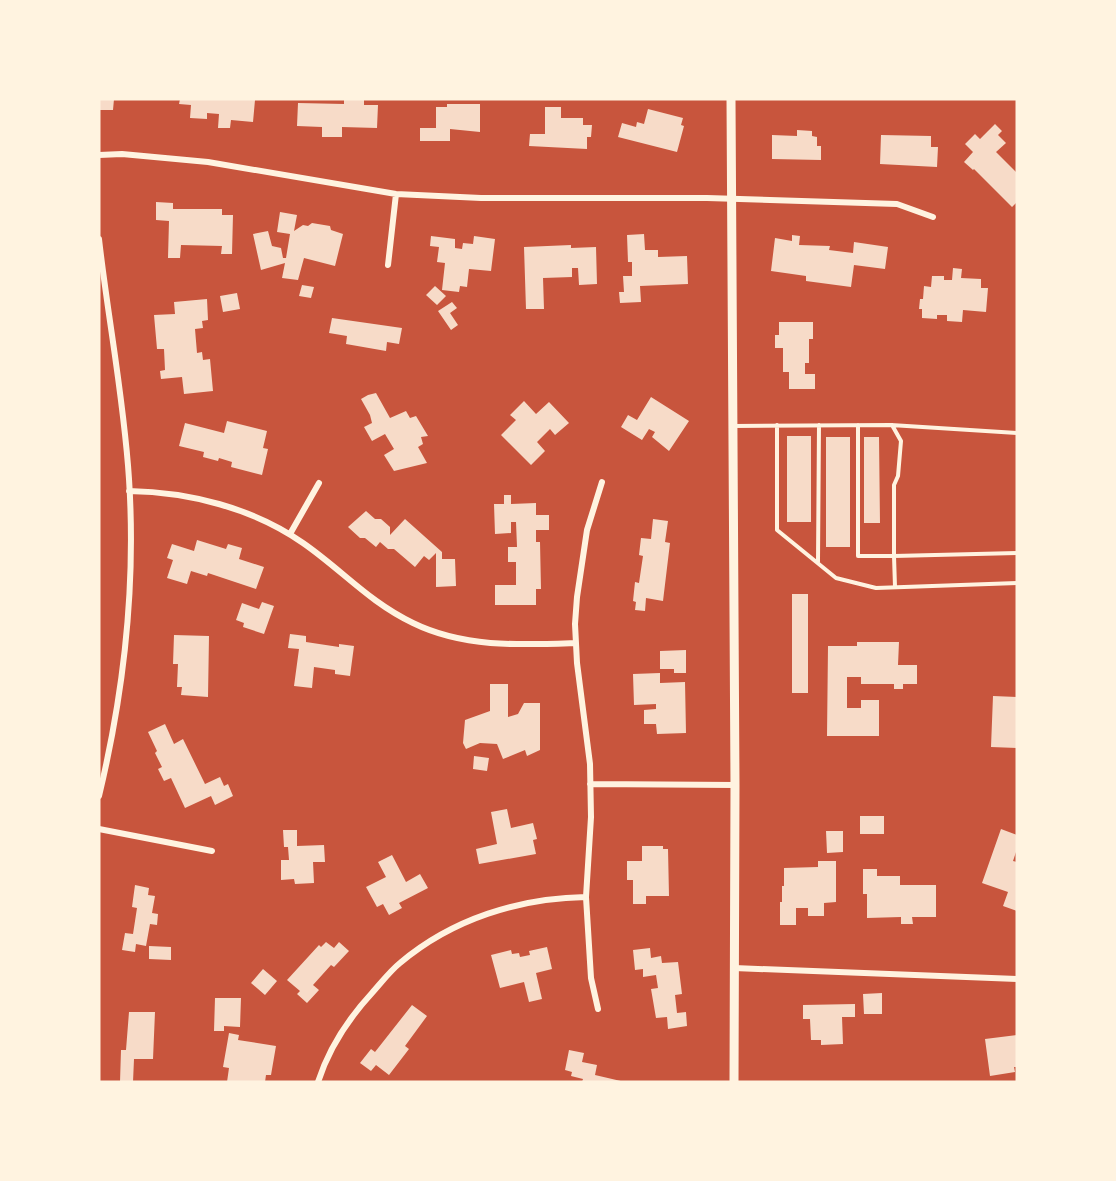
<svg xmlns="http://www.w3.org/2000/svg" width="1116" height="1181" viewBox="0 0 1116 1181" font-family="Karla,sans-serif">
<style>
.building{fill:#f7dbc8}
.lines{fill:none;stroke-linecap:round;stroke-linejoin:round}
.service{stroke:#fff3e0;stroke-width:4}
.minor{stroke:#fff3e0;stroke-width:6}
.tertiary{stroke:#fff3e0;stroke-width:9}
</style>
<rect width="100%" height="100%" fill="#c8553d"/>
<path class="building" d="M99,99H114L113,110H99Z
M180,99L255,100L253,122L231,120L230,128H218L219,114L207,113V119L190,118L191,105L179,104Z
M344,99H364V105H378L377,128L342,127V137H322V127L297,126L298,103L344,104Z
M447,104H480V132L450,129V141H420V128H436V107H447Z
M545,107H561V118H583V125H592L591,137H587V149L529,146L530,134H545Z
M648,109L683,118L681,125L684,126L677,152L618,137L622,123L636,127L637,122L644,124Z
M995,124L1002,131L998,135L1006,143L996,152L1017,173V202L1012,207L974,169L973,170L964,162L973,152L965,144L975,134L980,139Z
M797,130L812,131V136L817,137V146H821V160L772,159V135L797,136Z
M881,135L931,136V147H938L937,167L880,164Z
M156,202L173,203V209H222V215H233L232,254H221L222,246L181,245L180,258H168L169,221L156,220Z
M280,212L297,215L294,231L303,225L308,226L312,223L330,226L331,230L343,234L335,266L304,258L298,280L282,278L285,263L261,270L253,234L268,231L272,246L281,248L283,258H286L290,234L277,232Z
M644,234L645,250H658V257L687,256L688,284L640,286L641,302L620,303L619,292H624L623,276H632V262H628L627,235Z
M792,235L800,236L799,245L830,246L829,250L853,253L854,242L888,247L885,269L854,265L851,287L806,281V276L771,271L775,238L792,241Z
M431,236L455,239V248L462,249L463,243L473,244L474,236L495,239L491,271L469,269L467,287L460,286L459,292L442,290L445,263L437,262L439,247L430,246Z
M571,245V248L596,247L597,284L579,285L578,268H572V277L543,278L544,309H526L524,247Z
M953,268L962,269L961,278L981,279V288H988L986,312L963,310L962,322L947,321V315H937V319L922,318V309H919L920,299H923L924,286L931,287L932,276H944V280H952Z
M302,285L314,287L311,298L299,296Z
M435,286L446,296L437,305L426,295Z
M237,293L240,309L223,312L220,296Z
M207,299L208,320L202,321L203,328L195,329L197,353L202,352L203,360L210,359L213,391L184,394L182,377L161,379L160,371L165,370L164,349H157L154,315L175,314L174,302Z
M452,302L457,308L450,313L458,325L451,330L438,311Z
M332,318L402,328L399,344L387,342L386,351L346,344L347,336L329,333Z
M779,322H813V339H809V363H805V374H815V389H789V372H783V348H775V335H779Z
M376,393L390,418L406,411L410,418L416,416L428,436L421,437L423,444L418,447L427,463L394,471L384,455L394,449L385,434L372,441L364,427L372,423L370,415L361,399L368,395Z
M651,397L689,421L669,451L652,437L655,432L649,429L642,440L621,427L628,415L637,420Z
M524,401L536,414L549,402L569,423L555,435L550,429L537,442L545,451L531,465L501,435L516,420L510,415Z
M227,421L267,431L263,448L268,449L262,475L231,467L232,462L219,458L218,461L203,457L204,452L179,446L185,423L224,433Z
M787,436H811V522H787Z
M826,437H850V547H826Z
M864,437H879L880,523H864Z
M504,495H511V504L536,503V515H549V530H536V542H540L541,589H536V605H495V585H516V562H508V547H517L516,522H511V533L495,534L494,504H504Z
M366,511L375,519H381L390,527V535L405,519L442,552V559H455L456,586L436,587V553L429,560L424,556L415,567L394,549H388L380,542L376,547L365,538H360L348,527Z
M653,519L668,521L665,542L670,543L663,601L646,598L645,611L635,610L636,602L633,601L635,582L639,583L643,556L639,555L641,538L651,539Z
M197,540L226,549L228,544L242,548L239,559L264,567L256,589L208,573L207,576L191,571L187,584L167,578L173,560L167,558L172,544L194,551Z
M792,594H808V693H792Z
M262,602L274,606L264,634L243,627L244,623L236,620L242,603L259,609Z
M290,634L306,636V642L339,647V644L354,646L350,676L335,674V670L314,667L312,688L294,686L299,649L288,648Z
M174,635L209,636L208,697L181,695L182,687H177L178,664H173Z
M857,642H899L898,665H917V684H903V689H894V684H861V677H847V708H861V700H879V736H827L828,646H857Z
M686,650V673H674V669H660V651Z
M660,673V683L685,682L686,733L657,734L656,724H644V710L656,709V704L634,705L633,674Z
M490,684H508V717L518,714L524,703H540V750L527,756L525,750L503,759L497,744L480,743L466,749L463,743L465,720L490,711Z
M993,696L1017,697V748L991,747Z
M165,724L174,744L183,739L205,784L220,777L224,786L228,784L233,796L215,805L211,796L185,808L171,778L164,781L158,769L162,767L155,753L157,751L148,732Z
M474,756L489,758L487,771L473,769Z
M507,809L511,828L533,823L537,839L533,840L536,854L479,864L476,849L497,844L491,812Z
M860,816H884V834H860Z
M1001,829L1017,835V849L1013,861L1017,862V911L1003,906L1008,892L982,883Z
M283,830H297V846L324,845L325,862H313L314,883L295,884L294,879L281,880V860H289L288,847H284Z
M826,831H843V852L827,853Z
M642,846H663V849H668L669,896H646V904H633V880H627V861H642Z
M392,855L406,882L420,874L428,888L399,903L402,908L389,915L383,904L377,907L366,887L386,877L378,862Z
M818,861H836V902L824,903V916H808V908H796V925H780V902H782V886H784V868L818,867Z
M863,869H877V876H900V885H936V917H912L913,924H901V917L867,918V894H863Z
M135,885L149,888L148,895L155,896L152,913L158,914L157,925L150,924L146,946L136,944L135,952L122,950L125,933L133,934L137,908L132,907Z
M326,942L334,948L339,942L349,951L334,967L331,965L313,985L319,990L307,1003L297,994L300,991L287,980L319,945L321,947Z
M149,946L171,947V960L149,959Z
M547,947L552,969L536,973L542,999L529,1002L524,982L500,988L491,955L511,950L512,954L519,953L520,957L530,955L529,951Z
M650,948L651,958L661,956L662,963L678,962L682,994L675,995L677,1013L686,1012L687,1026L668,1029L667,1017L656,1018L651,989L658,988L656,975L643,977V969L635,970L633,950Z
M263,969L277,981L265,995L251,983Z
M882,993V1014H864L863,994Z
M215,998H241L240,1027L224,1026V1031H214Z
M855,1004V1017H842L843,1044L821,1045V1040H811L810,1019H803V1005Z
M412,1005L427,1016L405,1046L409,1049L389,1075L376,1065L371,1071L360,1063L371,1049L375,1052Z
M129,1012H155L153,1059H134L133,1082H120L121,1050H126Z
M229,1033L239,1035L238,1040L276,1046L271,1075H266L265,1082H227L229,1068L223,1067Z
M1017,1035V1067H1014L1015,1072L990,1076L985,1039Z
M569,1050L584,1053L582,1062L597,1065L595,1075L625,1082H582L583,1079L571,1076L572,1072L565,1070Z"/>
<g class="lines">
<path class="service" d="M777,425V530L836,578L876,588L1017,583
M858,425V556H894L895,587
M892,425L901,441L898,476L894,485V556L1017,553
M733,426L891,425L1017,433
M818,562L819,425"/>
<path class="minor" d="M99,155L122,154L208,162L396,194L481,198H707L897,204L933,217
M99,239C108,319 124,399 129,479C136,586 124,692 99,796
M388,265L396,194
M129,491C189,492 253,508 303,543C342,570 369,602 413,623C464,648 521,645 575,643
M290,534L319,483
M590,784L735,785
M99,829L212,851
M734,968L1017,979
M598,1009L591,978L586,897L591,817L590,764L577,663L575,624L577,597L587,530L602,482
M318,1082C329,1048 348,1019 372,993C381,983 390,971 400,963C452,919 519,898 586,897"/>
<path class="tertiary" d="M731,99L735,785L734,1082"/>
</g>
<rect width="1116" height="1181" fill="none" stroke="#fff3e0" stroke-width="201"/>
</svg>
